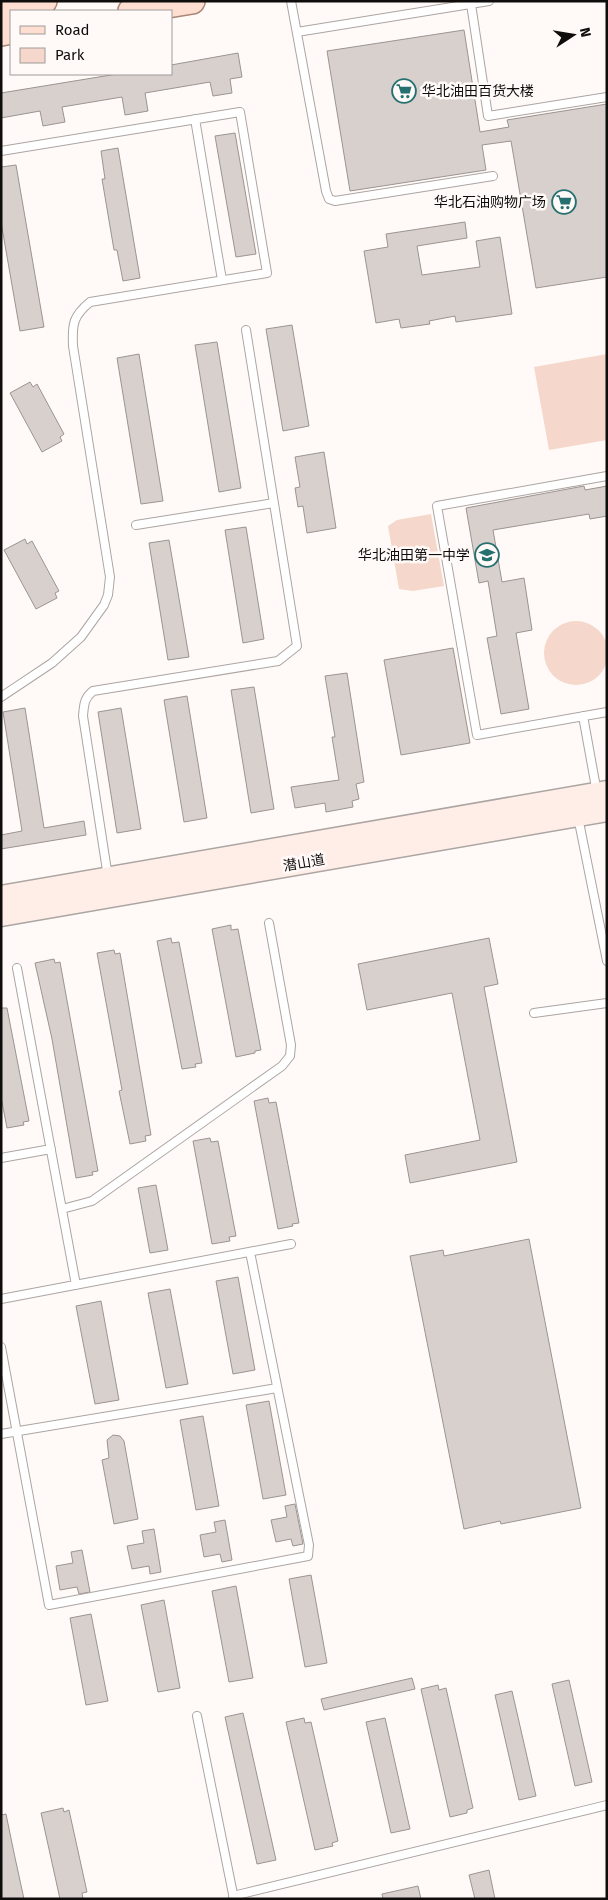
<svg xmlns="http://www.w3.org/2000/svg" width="608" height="1900" viewBox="0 0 608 1900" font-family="'Fira Sans','Noto Sans SC',sans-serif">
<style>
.green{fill:#f5d8cb}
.building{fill:#d7d0cd;stroke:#9b9491}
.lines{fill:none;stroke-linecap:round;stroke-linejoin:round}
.lane-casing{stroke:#aca5a2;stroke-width:10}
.secondary-casing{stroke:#aca5a2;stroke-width:25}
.primary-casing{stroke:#aa8777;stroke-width:28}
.lane{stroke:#fff;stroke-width:8}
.secondary{stroke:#ffeee8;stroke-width:22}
.primary{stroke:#feded0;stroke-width:25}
.labels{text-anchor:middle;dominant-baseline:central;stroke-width:5;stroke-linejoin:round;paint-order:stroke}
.poi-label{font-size:14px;fill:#0f0d0c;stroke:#fffaf8;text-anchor:end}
.street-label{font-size:14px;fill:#0f0d0c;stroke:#fffaf8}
</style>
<rect width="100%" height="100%" fill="#fffaf8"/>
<path class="green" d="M607,354V440L549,450L534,367Z
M431,514L444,586L413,591L399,589L388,526L397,520Z
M544 653a32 32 0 1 1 64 0a32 32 0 1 1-64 0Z"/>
<path class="building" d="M464,30L480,132L509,127L507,120L607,104V277L536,288L511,141L482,145L486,170L350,191L327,51Z
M238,53L242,77L230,79L232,93L213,96L210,82L145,93L148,111L125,115L122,97L62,107L65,122L43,126L40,111L1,118V93L117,74H171V65Z
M235,133L256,254L236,257L215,136Z
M118,148L140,278L123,281L117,250H114L102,179H105L101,151Z
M16,165L44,327L20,331L1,222V167Z
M465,222L467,238L417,246L422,275L480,267L476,241L500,237L512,314L456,322L455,316L429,321L430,324L401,328L399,319L376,323L364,251L388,247L386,234Z
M292,325L309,426L283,431L266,329Z
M217,342L241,488L219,492L195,345Z
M139,354L163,501L141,504L117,358Z
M30,382L33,387L37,384L64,434L60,437L62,441L42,452L10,393Z
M324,452L336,528L307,533L303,506L298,507L295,488L300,487L295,457Z
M584,486L585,490L607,486V516L590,519L589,514L493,530L502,582L524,578L532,630L516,633L529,709L501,714L487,638L497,636L488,581L479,583L466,508Z
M246,527L264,639L243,643L225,530Z
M25,539L27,544L32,541L59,591L55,593L57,598L36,609L4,550Z
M169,540L189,657L168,660L149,543Z
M453,648L470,743L401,755L384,660Z
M347,673L364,782L356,784L359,799L352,801L353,807L326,812L325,803L295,808L291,787L339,780L332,737H335L325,676Z
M254,687L274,809L251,813L231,690Z
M187,696L207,818L184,822L164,700Z
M25,708L44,828L84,821L86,835L1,849V835L22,831L3,712Z
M121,708L141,829L117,833L98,712Z
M231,925V930L238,929L261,1050L255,1051V1053L236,1057L212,929Z
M171,938L172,943L179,942L202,1063L195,1064L196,1067L182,1069L157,941Z
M489,938L498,984L484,987L517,1162L410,1183L405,1155L480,1140L452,993L367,1010L358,964Z
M114,950L115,954L120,953L151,1135L145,1136L146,1141L130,1144L119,1091L122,1090L97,953Z
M54,959L55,963L60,962L98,1171L92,1172L93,1175L76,1178L52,1039L35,963Z
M1,1008H7L29,1121L23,1122L24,1125L7,1128L1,1097Z
M268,1098L269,1103L276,1102L299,1223L292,1224L293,1226L278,1229L254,1101Z
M210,1138L211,1142L218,1141L236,1236L229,1237L230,1241L212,1244L193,1141Z
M156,1185L168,1250L150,1253L138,1188Z
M529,1239L581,1508L501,1524L500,1521L464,1529L410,1256L443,1250L444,1256Z
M238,1277L255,1370L233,1374L216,1281Z
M170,1289L188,1384L166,1388L148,1293Z
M101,1301L119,1400L95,1404L76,1306Z
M269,1401L286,1495L263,1499L246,1405Z
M203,1416L219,1506L196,1510L180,1420Z
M113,1435L120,1436L124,1441L138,1519L114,1524L102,1460L109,1458L107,1440Z
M295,1504L303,1544L293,1546L291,1539L276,1542L271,1520L287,1517L285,1506Z
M225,1520L232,1560L222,1562L220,1554L204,1557L200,1535L216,1532L214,1522Z
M154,1529L161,1572L150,1574L149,1566L132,1569L127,1546L144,1543L142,1531Z
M82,1550L90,1592L79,1594L77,1587L60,1590L56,1566L73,1563L71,1552Z
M311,1575L327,1663L305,1667L289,1579Z
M236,1586L253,1678L229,1682L212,1591Z
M164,1600L180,1688L158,1692L141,1605Z
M91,1614L108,1701L86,1705L70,1618Z
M412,1678L415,1689L324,1710L321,1699Z
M569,1680L592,1782L575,1786L552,1684Z
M438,1685L439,1690L446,1688L473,1808L467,1810V1813L450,1817L421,1689Z
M512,1691L536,1796L519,1800L495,1695Z
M243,1713L276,1860L257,1864L225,1717Z
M304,1718L305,1723L311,1722L338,1841L332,1843L333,1846L315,1850L286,1722Z
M385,1718L410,1829L391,1833L366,1722Z
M63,1808L64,1812L69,1810L87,1892L82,1893L83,1899H60L41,1813Z
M6,1814L14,1853L24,1899H1V1815Z
M489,1870L495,1899H475L469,1875Z
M418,1886L421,1899H383L382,1894Z"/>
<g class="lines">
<g class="lane-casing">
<path id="lane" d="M291,1L326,191L329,199L335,201L493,176
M471,4L488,116L607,97
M297,32L489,1
M195,119L222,280
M1,151L240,112L267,273L90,302C73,316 72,324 73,346L110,577L108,595L104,605L81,637L52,663L1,697
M607,476L437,506L477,735L607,712
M136,525L274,503
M583,716L597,793
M578,817L607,961
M108,877L83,716C84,705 84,698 93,691L278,661L297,646L246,330
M17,968L76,1285
M534,1013L607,1003
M1,1158L51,1149
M62,1209L92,1201L282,1066L290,1056L291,1045L269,923
M1,1299L291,1244
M1,1347L49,1605L308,1556L309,1545L250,1252
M1,1434L277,1388
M197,1716L234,1899
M233,1896L607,1805"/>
</g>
<g class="secondary-casing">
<path id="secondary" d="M1,897L607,792
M1,915L607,810"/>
</g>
<g class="primary-casing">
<path id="primary" d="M1,8L44,1
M131,11L192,1
M1,33L11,31"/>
</g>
<use href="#lane" class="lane"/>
<use href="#secondary" class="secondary"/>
<use href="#primary" class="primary"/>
</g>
<defs>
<g id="supermarket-ring" transform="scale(1.25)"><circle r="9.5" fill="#fffaf8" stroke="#267170" stroke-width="1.5"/><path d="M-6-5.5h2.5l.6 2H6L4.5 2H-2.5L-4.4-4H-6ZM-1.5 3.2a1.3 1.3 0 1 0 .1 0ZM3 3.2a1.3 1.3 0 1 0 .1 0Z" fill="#267170"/></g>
<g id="school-ring" transform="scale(1.25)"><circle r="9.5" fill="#fffaf8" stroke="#267170" stroke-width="1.5"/><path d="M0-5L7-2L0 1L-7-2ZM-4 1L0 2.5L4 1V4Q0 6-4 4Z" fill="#267170"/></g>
</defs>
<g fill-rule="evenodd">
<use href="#supermarket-ring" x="404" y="91"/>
<use href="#supermarket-ring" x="564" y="202"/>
<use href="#school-ring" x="487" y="555"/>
</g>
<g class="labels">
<g class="poi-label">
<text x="422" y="91" text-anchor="start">华北油田百货大楼</text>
<text x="546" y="202">华北石油购物广场</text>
<text x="470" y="555">华北油田第一中学</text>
</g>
<g class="street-label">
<text transform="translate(304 863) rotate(-10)">潜山道</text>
</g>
</g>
<rect width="608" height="1900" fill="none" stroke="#0f0d0c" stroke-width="5"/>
<rect x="10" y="10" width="162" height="65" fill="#fffaf8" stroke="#9f9b9a"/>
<rect x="20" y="26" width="25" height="8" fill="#feded0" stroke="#9f9b9a"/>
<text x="55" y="35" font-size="15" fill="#0f0d0c">Road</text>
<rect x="20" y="48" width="25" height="15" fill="#f5d8cb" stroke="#9f9b9a"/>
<text x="55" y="60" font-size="15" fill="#0f0d0c">Park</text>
<g transform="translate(573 35) rotate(78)" stroke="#fffaf8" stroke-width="4" paint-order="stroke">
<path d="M0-4L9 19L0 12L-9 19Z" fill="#0f0d0c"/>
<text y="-8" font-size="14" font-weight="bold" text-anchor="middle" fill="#0f0d0c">N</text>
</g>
</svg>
